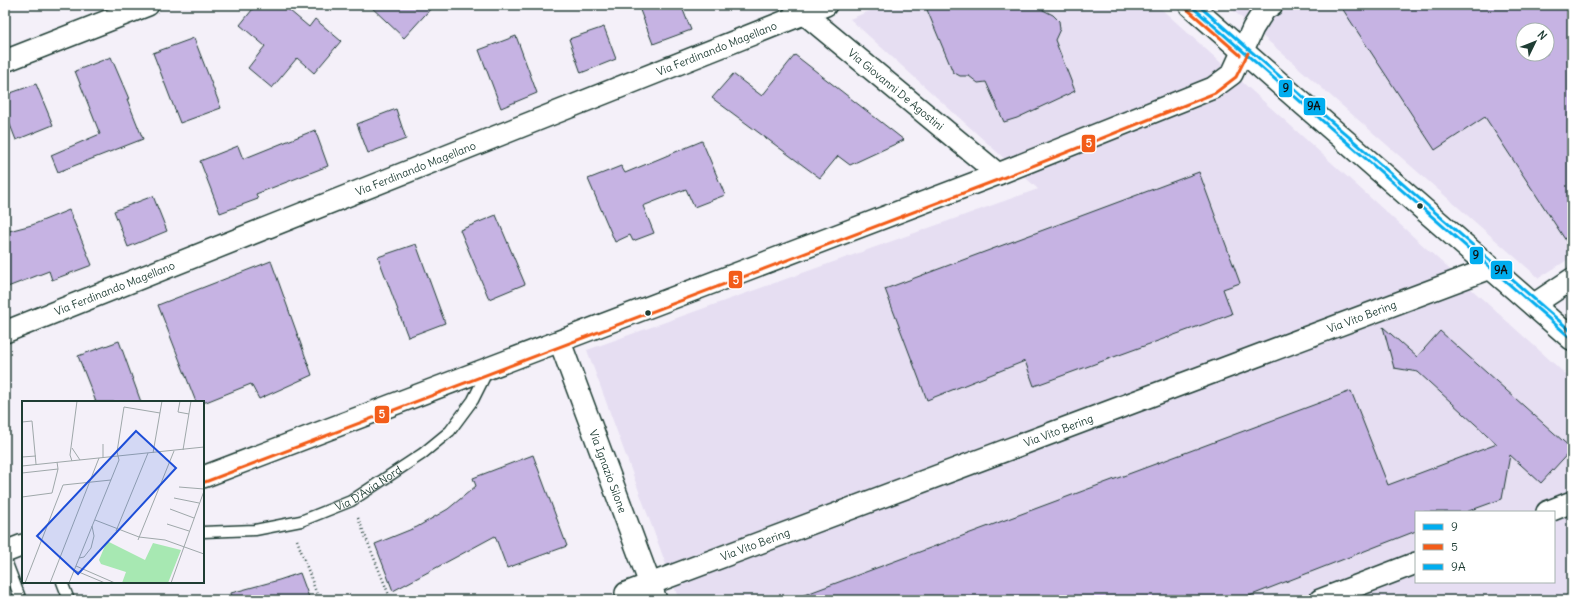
<svg xmlns="http://www.w3.org/2000/svg" width="1577" height="605" viewBox="0 0 1577 605" font-family="Delius,sans-serif">
<style>
.built{fill:#e6def2;fill-rule:evenodd}
.building{fill:#c6b3e3;stroke:#1f3d34;fill-rule:evenodd}
.lines{fill:none;stroke-linecap:round;stroke-linejoin:round}
.service-casing{stroke:#1f3d34;stroke-width:13}
.minor-casing{stroke:#1f3d34;stroke-width:24}
.secondary-casing{stroke:#1f3d34;stroke-width:25}
.path{stroke:#1f3d34;stroke-width:2.5;stroke-dasharray:1 3;stroke-linecap:butt}
.service{stroke:#fff;stroke-width:10}
.minor{stroke:#fff;stroke-width:21}
.secondary{stroke:#fff;stroke-width:22}
.bus-1-casing{stroke:#fff;stroke-width:6}
.bus-2-casing{stroke:#fff;stroke-width:6}
.bus-3-casing{stroke:#fff;stroke-width:6}
.bus-1{stroke:#00adef;stroke-width:3}
.bus-2{stroke:#f35c19;stroke-width:3}
.bus-3{stroke:#00adef;stroke-width:3}
.bus-dot{fill:#1f3d34;stroke:#fff;stroke-width:1.5}
.labels{text-anchor:middle;dominant-baseline:central;stroke-width:3.5;stroke-linejoin:round;paint-order:stroke}
.street-label{font-size:11px;fill:#1f3d34;stroke:#fff}
.inset-road{fill:none;stroke:#9fa8aa;stroke-width:1}
.view{fill:#1d4ed8;fill-opacity:0.15;stroke:#1d4ed8;stroke-width:2}
.inset-edge{fill:none;stroke:#1f3d34;stroke-width:2}
.line-badge{stroke:#fff;stroke-width:1.5}
.badge-label{font-size:11px;text-anchor:middle;font-weight:bold;fill:#fff}
.pale-badge-label{font-size:11px;text-anchor:middle;font-weight:bold;fill:#111}
</style>
<rect width="100%" height="100%" fill="#f4f0f9"/>
<filter id="ink" filterUnits="userSpaceOnUse"><feTurbulence type="fractalNoise" baseFrequency=".025" numOctaves="2"/><feDisplacementMap in="SourceGraphic" scale="8" xChannelSelector="R" yChannelSelector="G"/><feConvolveMatrix kernelMatrix="1 2 1 2 8 2 1 2 1" color-interpolation-filters="sRGB"/></filter>
<g filter="url(#ink)">
<path class="built" d="M884,5H1157L1572,380V600H679L587,350L1038,189L850,19ZM1416,512H1554V582H1416Z
M1227,5H1572V257L1539,278ZM1523,30H1547V54H1523Z"/>
<path class="building" d="M256,5H283L309,27L315,19L341,41L314,73L297,58L272,88L248,68L265,46L240,25Z
M369,5H434L404,38Z
M638,5H681L691,30L653,44Z
M925,5H1033L1053,15L1059,21L1060,29L1055,40L1075,91L1017,118L1004,122L986,82L978,83L969,76H960L953,72Z
M1340,5H1572V250L1485,117L1435,150ZM1523,30H1547V54H1523Z
M604,27L616,59L581,73L569,39Z
M516,36L537,93L501,108L479,50Z
M194,38L221,108L180,123L153,53Z
M795,55L904,140L850,165L838,156L820,178L712,98L733,74L762,96Z
M111,57L129,99H127L143,139L58,172L51,155L100,134L75,71Z
M36,84L53,125L16,140L5,112V95Z
M396,109L406,139L368,153L357,124Z
M315,130L328,166L256,194L258,199L220,213L200,161L238,146L243,159Z
M702,141L725,195L694,207L686,189L643,206L654,233L633,241L630,235L615,242L588,179L621,166L625,173Z
M1199,172L1240,283L1223,289L1232,314L1034,386L1025,361L927,400L885,289Z
M153,196L167,231L128,247L114,211Z
M69,210L92,265L52,280L49,271L5,288V232L32,225Z
M496,215L525,284L489,299L460,230Z
M416,244L445,323L408,337L378,257Z
M271,261L312,375L259,399L251,384L206,402H196L158,305Z
M1383,327L1417,357L1440,331L1572,449L1541,483L1510,455L1502,499L1466,512H1416V531L1239,600H796V598L1351,391L1388,485L1497,444L1418,372L1394,368Z
M119,341L141,402H96L78,356Z
M533,455L567,546L507,568L495,536L393,591L375,544L417,527L448,509L476,486L473,478Z
M300,573L310,600H232L231,593L279,580Z"/>
<g class="lines">
<g class="service-casing">
<g id="service">
<path id="s1" d="M203,532L255,530L301,521L351,501L422,454L450,431L473,400L488,370"/>
<path d="M5,558L21,600"/>
<path d="M62,582L69,600"/>
</g>
</g>
<g class="minor-casing">
<g id="minor">
<path id="s2" d="M795,6L998,174"/>
<path d="M5,61L148,5"/>
<path d="M1533,305L1572,279"/>
<path id="s3" d="M5,332L826,5"/>
<path id="s4" d="M560,342L656,600"/>
<path d="M203,477L998,174L1213,88L1232,74L1253,28L1265,9L1272,5"/>
<path d="M1547,512L1572,502"/>
<path d="M5,552L23,545"/>
<path id="s5" d="M626,593L1491,268"/>
<path d="M1320,600L1416,563"/>
</g>
</g>
<g class="secondary-casing">
<path id="secondary" d="M1190,5L1572,339"/>
</g>
<path class="path" d="M358,518L391,600
M297,540L319,600"/>
<use href="#service" class="service"/>
<use href="#minor" class="minor"/>
<use href="#secondary" class="secondary"/>
<g class="bus-1-casing">
<path id="bus-1" d="M1190,5L1572,339"/>
</g>
<g class="bus-2-casing">
<path id="bus-2" d="M1187,9L1240,55
M205,482L1000,179L1215,93L1236,77L1248,53"/>
</g>
<g class="bus-3-casing">
<path id="bus-3" d="M1198,5L1572,332"/>
</g>
<use href="#bus-1" class="bus-1"/>
<use href="#bus-2" class="bus-2"/>
<use href="#bus-3" class="bus-3"/>
</g>
</g>
<g class="bus-dot">
<circle cx="1420" cy="206" r="3.5"/>
<circle cx="648" cy="313" r="3.5"/>
</g>
<g class="labels">
<g class="street-label">
<text stroke="none"><textPath href="#s3" startOffset="766">Via Ferdinando Magellano</textPath></text>
<text stroke="none"><textPath href="#s2" startOffset="131">Via Giovanni De Agostini</textPath></text>
<text stroke="none"><textPath href="#s3" startOffset="442">Via Ferdinando Magellano</textPath></text>
<text stroke="none"><textPath href="#s3" startOffset="118">Via Ferdinando Magellano</textPath></text>
<text stroke="none"><textPath href="#s5" startOffset="786">Via Vito Bering</textPath></text>
<text stroke="none"><textPath href="#s5" startOffset="462">Via Vito Bering</textPath></text>
<text stroke="none"><textPath href="#s4" startOffset="138">Via Ignazio Silone</textPath></text>
<text stroke="none"><textPath href="#s1" startOffset="174">Via D'Avia Nord</textPath></text>
<text stroke="none"><textPath href="#s5" startOffset="138">Via Vito Bering</textPath></text>
</g>
</g>
<g transform="translate(22 401)">
<rect width="182" height="182" fill="#f4f0f9"/>
<path d="M85,140L123,159L131,142L159,149L146,182H100L104,171L79,163L77,159Z" fill="#a7e8b2"/>
<path class="inset-road" d="M158,0L156,11L167,13M0,21L10,20L14,63M81,43V57M50,47L58,59M161,49L169,0M131,52L140,0M0,56L14,55M50,60L48,54L55,0M0,65L182,46M0,72L36,68L35,61M157,86L182,88M0,96L30,92L36,68M152,97L177,102M148,108L172,117M73,119L117,136L143,139L182,153M145,123L167,130M94,130L126,52M116,139L152,50M57,157L62,156L69,147L72,135L70,125M54,165L93,182M52,169L83,182M3,182L41,84L89,79M28,182L77,57M47,182L97,59L95,51L102,6L138,12M149,182L182,90V66"/>
<path class="view" d="M114,30L154,67L56,173L15,135Z"/>
<rect width="182" height="182" class="inset-edge"/>
</g>
<g class="line-badge">
<rect x="1278" y="79" width="15" height="19" rx="4" fill="#00adef"/>
<rect x="1303" y="97" width="23" height="19" rx="4" fill="#00adef"/>
<rect x="1081" y="134" width="15" height="19" rx="4" fill="#f35c19"/>
<rect x="1469" y="246" width="15" height="19" rx="4" fill="#00adef"/>
<rect x="1490" y="260" width="23" height="20" rx="4" fill="#00adef"/>
<rect x="728" y="270" width="15" height="19" rx="4" fill="#f35c19"/>
<rect x="374" y="405" width="16" height="19" rx="4" fill="#f35c19"/>
</g>
<g class="badge-label">
<text x="1089" y="147">5</text>
<text x="736" y="284">5</text>
<text x="382" y="418">5</text>
</g>
<g class="pale-badge-label">
<text x="1286" y="92">9</text>
<text x="1314" y="110">9A</text>
<text x="1476" y="259">9</text>
<text x="1501" y="274">9A</text>
</g>
<rect width="1577" height="605" fill="none" stroke="#fff" stroke-width="20"/>
<rect x="10" y="10" width="1557" height="585" fill="none" stroke="#1f3d34" stroke-width="1.5" filter="url(#ink)"/>
<rect x="1415" y="511" width="140" height="72" fill="#ffffff" stroke="#a5b1ae"/>
<rect x="1423" y="524" width="20" height="6" fill="#00adef" stroke="#a5b1ae"/>
<text x="1451" y="531" font-size="12" fill="#1f3d34">9</text>
<rect x="1423" y="544" width="20" height="6" fill="#f35c19" stroke="#a5b1ae"/>
<text x="1451" y="551" font-size="12" fill="#1f3d34">5</text>
<rect x="1423" y="564" width="20" height="6" fill="#00adef" stroke="#a5b1ae"/>
<text x="1451" y="571" font-size="12" fill="#1f3d34">9A</text>
<g transform="translate(1535 42) rotate(47)"><circle r="19" fill="#ffffff" stroke="#a5b1ae"/>
<path d="M0-3L7 15L0 10L-7 15Z" fill="#1f3d34"/>
<text y="-6" font-size="11" font-weight="bold" text-anchor="middle" fill="#1f3d34">N</text>
</g>
</svg>
